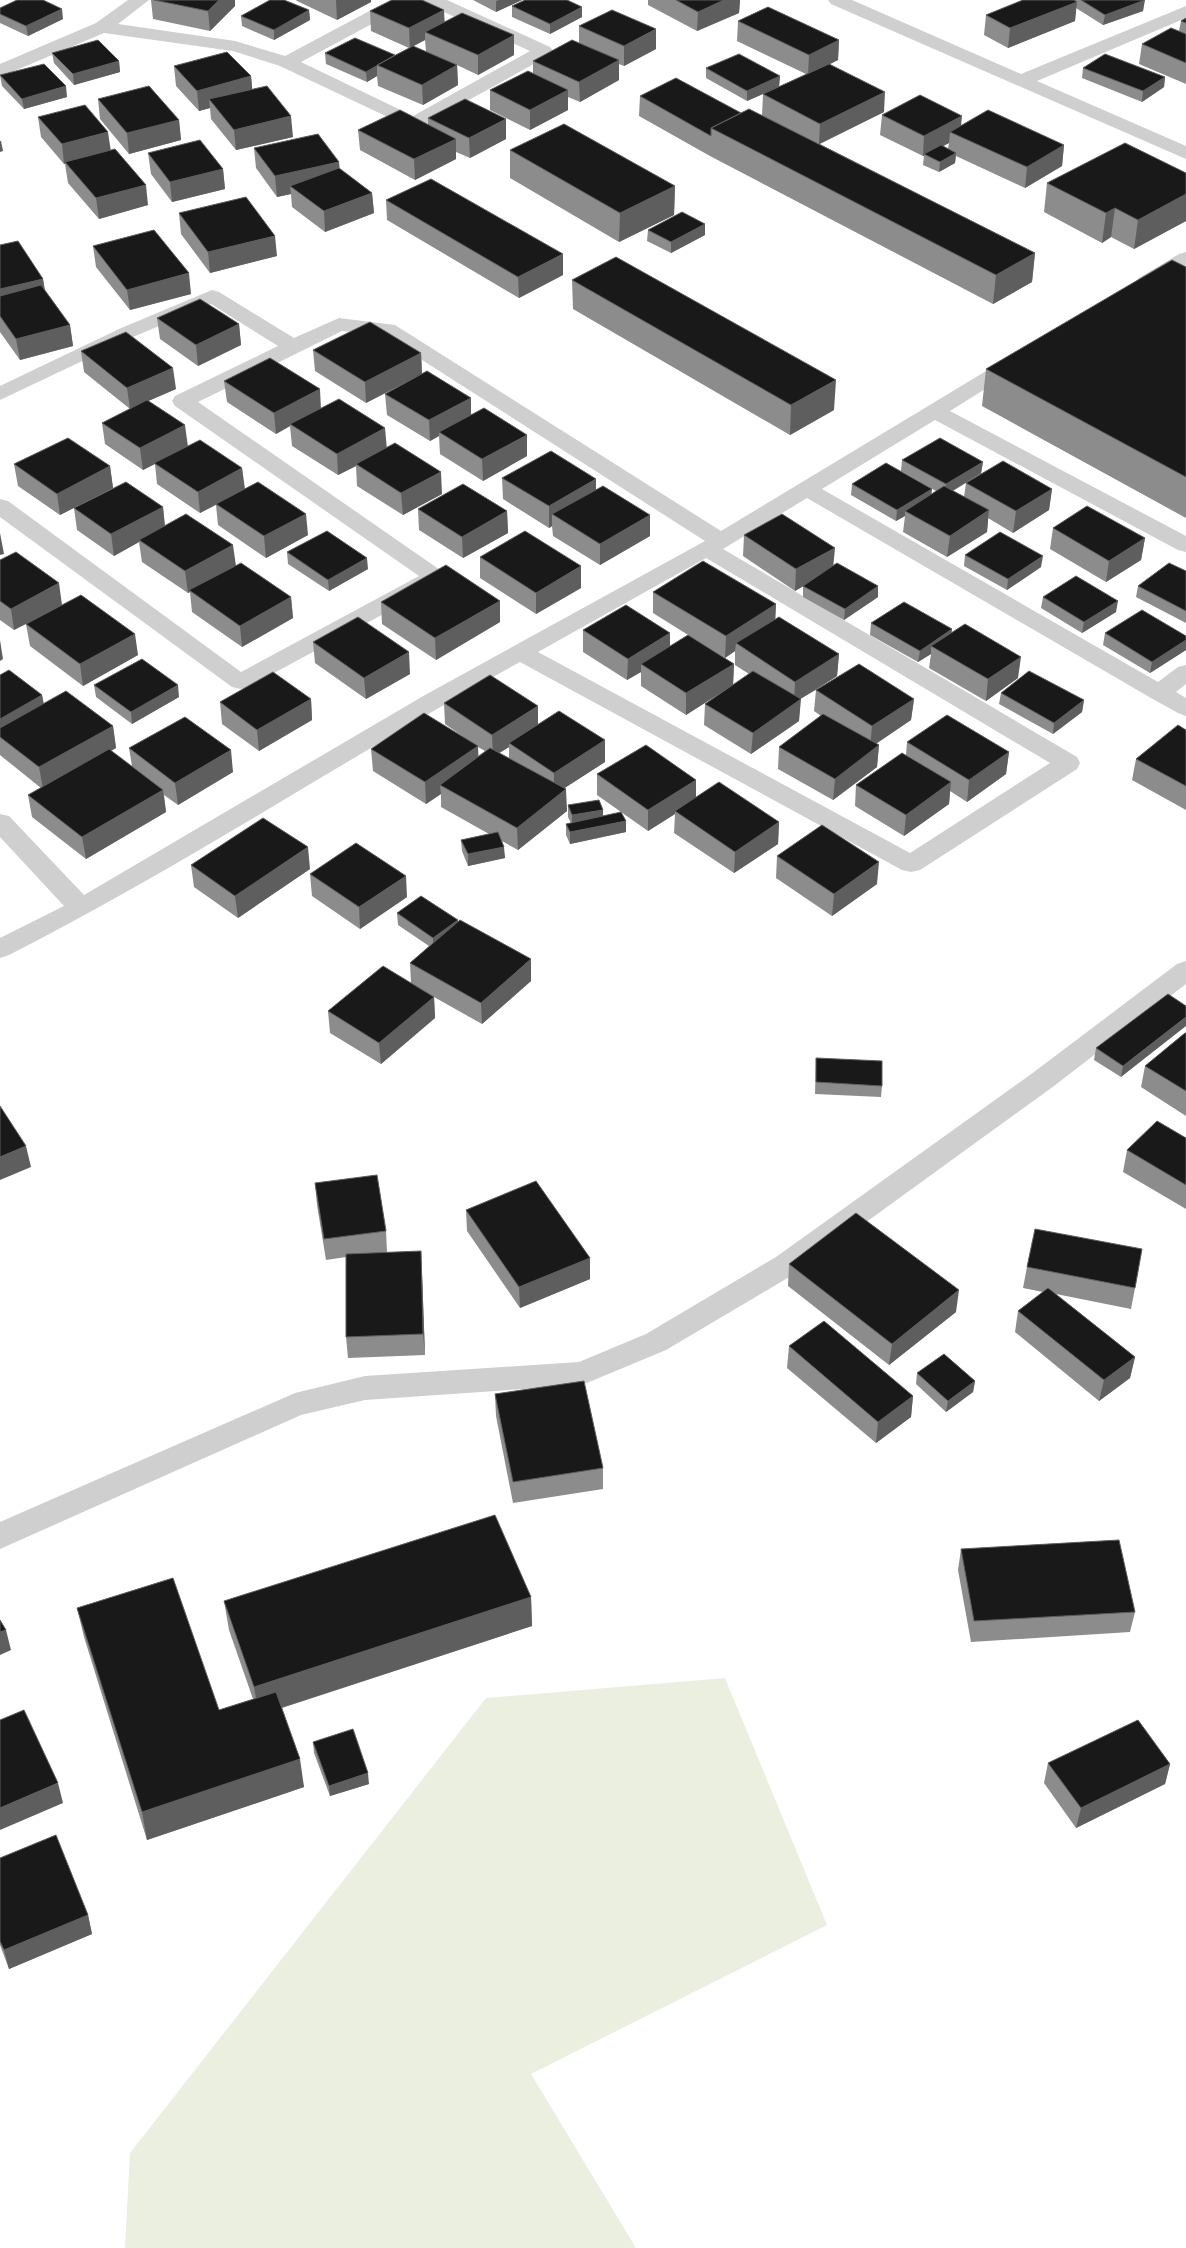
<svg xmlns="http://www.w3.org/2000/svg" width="1186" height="2248" viewBox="0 0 1186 2248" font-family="Jost,sans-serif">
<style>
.green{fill:#ebefe0}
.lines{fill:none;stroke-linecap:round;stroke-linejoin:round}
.minor{fill:#cfcfcf;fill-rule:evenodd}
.wall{fill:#8c8c8c;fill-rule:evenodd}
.shaded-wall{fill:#5e5e5e}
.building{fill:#191919;stroke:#5e5e5e}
</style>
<rect width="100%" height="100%" fill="#fff"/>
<path class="green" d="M725,1678L827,1925L531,2074L636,2248H125L130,2153L486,1698Z"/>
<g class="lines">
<path class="minor" d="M128,0H149L118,24L235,41L285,56L390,0H412L409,4L301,62L413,116L530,51L426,4L423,0H447L550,47L553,51L550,55L420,127L413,129L280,66L233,51L104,33L0,77V64L96,23Z
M828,0H852L1021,74L1186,6V18L1037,81L1186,146V159L831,4Z
M1186,252V267C1172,275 1155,290 1139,286L1136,282L1139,278L1179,254Z
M212,290L219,292L294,338L339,318L395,325L721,531L1011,356L1018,354L1025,356L1028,360L1025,364L950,411L1186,536V552L1178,550L935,420L822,489L1158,682L1178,667L1186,665V684L1176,692L1186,698V716L1178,713L1151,698L807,498L723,549L1077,757L1080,763L1077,769L920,870L911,872L902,870L520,662C348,757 184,866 9,955L0,958V938L64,906L0,837V814L9,816L84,895L425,695L705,541L383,335L342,331L198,402L443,572L446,577L443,582L248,687L240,689L232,687L0,517V499L8,501L241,672L419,576L175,406L172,401L175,396L278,346L211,304L133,337L0,400V386L119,329ZM706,558L1050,763L910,853L538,652Z
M1186,961V984L1054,1086L796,1273L666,1350L582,1385L365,1400L301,1415L0,1549V1522L295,1393L365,1376L579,1362L646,1334L776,1257L1034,1072L1177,964Z"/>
</g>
<path class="wall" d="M151,0H235V6L210,31L153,19Z
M268,0H284L309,10L310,20L274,40L242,26L241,16L270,0Z
M296,0H371V2L337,20L297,1Z
M473,0H522L496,12Z
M648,0H740L739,13L697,31L648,5Z
M1023,0H1144L1143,11L1103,25L1076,8L1075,21L1008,48L984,35L986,15Z
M512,6L582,17L550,34L512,17Z
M0,8L63,19L28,36L0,23Z
M370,11L445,22L514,35V55L478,75L457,65L458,85L423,105L378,86L377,76L367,82L326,64L325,53L395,55L409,48L371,31ZM425,40L426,52L413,46Z
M1186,18V84L1139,64L1142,44L1179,31L1181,21Z
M738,21L839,40L838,60L830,64L884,112L820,144L1035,253L1032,282L993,304L710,156L639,116L640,96L741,113L762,115L763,94L806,74L737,41Z
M579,26L656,49L624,66L619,64V80L580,102L568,97V110L530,130L490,110V90L533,73V61L579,43Z
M52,53L119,61L120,72L74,85L54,63Z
M174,66L251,76L252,89L293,137L236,150L211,119L210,108L199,111L176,86Z
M706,68L780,76L779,87L747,101L706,78Z
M1083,68L1165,77L1164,87L1142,102L1082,78Z
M0,75L67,97L24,109L2,86Z
M98,99L179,120L181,140L129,154L100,119Z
M882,115L961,125L1064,145L1062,166L1025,188L956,156L955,163L939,172L923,165L924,156H923L880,135ZM949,143L948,149L943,146Z
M38,117L110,150L148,205L99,219L68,183L65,164H64L41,137Z
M428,118L506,139L470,158L456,152V159L415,180L360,150L358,130L428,124Z
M254,148L340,169L372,193L374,213L325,232L292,207L291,194L277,197L256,168Z
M510,150L675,186L674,215L619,242L510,178Z
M148,153L223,169L225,189L172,202L151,174Z
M1186,173V221L1134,249L1111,237L1102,243L1044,212L1047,183Z
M386,200L563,275L519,298L387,220Z
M179,213L277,256L210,273L181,234Z
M705,224V235L671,253L647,241L648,230Z
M0,245L43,279L45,290L70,325L73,346L20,360L0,332Z
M93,246L191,294L130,310L96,267Z
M1186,267V518L982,406L986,369Z
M572,280L834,410L790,435L573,309Z
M157,318L239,324L241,345L198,366L160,339Z
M313,350L421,353L422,374L366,403L315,371Z
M81,351L176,389L148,401L187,446L242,468L244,489L308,535L266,558L218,525L216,505L200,513L157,484L155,464L143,470L105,444L102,423L130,409L84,372Z
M224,381L321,408L387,448L442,494L403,515L357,486L356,466L338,475L292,446L290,426L276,434L227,402Z
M385,394L471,415L527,456L483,481L440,454L439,436L430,441L387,415Z
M902,460L983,462L981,473L1052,489L1049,510L1013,533L988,518L987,532L947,557L903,532L905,516L896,521L851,495L852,484L932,494L936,491L901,471ZM966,483L964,497L953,491Z
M14,464L110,466L113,488L60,515L18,486Z
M502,478L596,489L650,515V536L600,565L553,536L552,526L549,528L503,499Z
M163,507L165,526L291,597L293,618L242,647L192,612L190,592L188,593L142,562L139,542L114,556L77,530L74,508Z
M418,509L507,511L508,533L463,558L419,530Z
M1053,528L1145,538L1141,560L1106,582L1050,549Z
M744,535L833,566L878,586V597L844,620L803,597V586L805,585L795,591L743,556Z
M287,552L368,569L329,591L288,564Z
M965,555L1041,567L1007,590L964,566Z
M480,557L581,588L536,614L480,578Z
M0,560L62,605L138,655L83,686L30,646L26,624L14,630L0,620Z
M1186,571V623L1136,597L1138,586Z
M653,592L776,604L775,619L839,654L837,676L817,689L914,699L911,720L876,743L879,745L877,767L833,800L778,769L779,747L821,716L814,711L816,690L800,699L799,721L751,754L704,725L705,704L728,688L686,715L641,686V672L627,680L583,652V630L670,646L734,664L733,685L749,674L735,665V651L725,658L653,613Z
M1043,597L1116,612L1082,633L1041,608Z
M381,602L500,622L436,660L382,624Z
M871,623L952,629L951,633L1018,678L986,701L929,668L931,654L918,662L870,635Z
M1105,633L1186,636V650L1150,673L1103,645Z
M313,642L410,674L366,699L315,663Z
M0,675L42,695L44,704L113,726L116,748L111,751L132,766L129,748L233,772L178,805L164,795L166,812L86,859L32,817L28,795L41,788L0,755Z
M94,685L179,697L132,724L96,697Z
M1001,693L1084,700L1082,712L1053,734L999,704Z
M311,699L312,720L259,751L222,724L220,702Z
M444,703L605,740V762L564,788L567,811L518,850L502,841L505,858L468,866L462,851L461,840L489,834L441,807V794L426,804L373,771L371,749L465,738L445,724ZM478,747L485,751L478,756ZM509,747V758L499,753Z
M1186,730V810L1132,780L1136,759Z
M907,742L1009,752L1006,774L967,802L950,791L949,804L904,836L855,806L856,785L906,755Z
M597,774L696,780V798L779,822L778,844L734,873L674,833L675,814L648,831L597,795Z
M568,805L603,816L626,832L570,844L566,835V824L571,823L568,817Z
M777,856L877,884L832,916L776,878Z
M191,865L310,869L238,918L194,887Z
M310,874L407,897L360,929L312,896Z
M397,913L458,920V922L531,981L482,1024L434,997L435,1018L381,1064L330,1033L328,1011L411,983L410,963L429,946L398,925Z
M1168,994L1121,1077L1094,1060L1096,1048Z
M1186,1033V1116L1141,1087L1145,1066Z
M816,1058L882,1086L881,1097L815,1094Z
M1186,1138V1209L1123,1172L1127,1150Z
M315,1183L386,1231L387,1252L422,1273L425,1355L348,1358L346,1337V1257L326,1260L317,1205Z
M466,1210L590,1258V1279L520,1308L467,1231Z
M789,1264L956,1312L889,1365L788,1286Z
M1027,1267L1135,1288L1131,1309L1056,1294L1135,1357L1130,1378L1099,1401L1015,1332L1018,1311L1043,1292L1023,1288Z
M789,1346L913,1396L911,1417L876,1443L787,1368Z
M917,1373L975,1381L973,1392L946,1412L916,1384Z
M495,1394L603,1468V1489L513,1503L496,1416Z
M961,1549L1135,1612L1130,1632L971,1642L958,1570Z
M531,1597L532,1626L282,1708L304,1787L147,1840L84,1637L77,1608L219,1710L253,1699L229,1630L224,1601Z
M313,1742L369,1784L330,1796L314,1753Z
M1048,1763L1170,1764L1165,1784L1076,1828L1044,1783Z
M0,1858L88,1915L92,1934L9,1969L0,1945Z"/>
<path class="shaded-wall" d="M219,0H235V6L210,31L208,11Z
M336,0H371V2L337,20Z
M499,0H522L496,12V1Z
M724,0H740L739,13L697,31L698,12Z
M1145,0L1143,11L1103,25L1105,15Z
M1077,2L1075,21L1008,48L1010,28Z
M582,7V17L550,34V24Z
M62,9L63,19L28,36L26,26Z
M309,10L310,20L274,40V30Z
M444,10L445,29L425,32V40L410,48L409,28Z
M656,29V49L624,66V46Z
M514,35V55L478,75V55Z
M839,40L838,60L808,75L809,55Z
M619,60V80L580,102L579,82Z
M119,61L120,72L74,85L73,74Z
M457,65L458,85L423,105L422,85Z
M377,66V76L367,82L366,72Z
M251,76L253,97L209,99L210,108L199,111L197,91Z
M780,76L779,87L747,101V91Z
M1165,77L1164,87L1142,102L1143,91Z
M66,86L67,97L24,109L22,99Z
M568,90V110L530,130V110Z
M885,92L884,112L819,144L820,124Z
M291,116L293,137L236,150L234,130Z
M962,116L960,136L950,132L949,143L926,155L924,154V156H923L924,136Z
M506,119V139L470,158L469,138Z
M179,120L181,140L129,154L127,133Z
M108,132L111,152L65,162V164H64L62,144Z
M456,139V159L415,180L414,159Z
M0,141H1L3,151L0,152Z
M1064,145L1062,166L1025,188L1027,167Z
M956,153L955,163L939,172L940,162Z
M339,162L341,182L290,186L291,194L277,197L275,176Z
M223,169L225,189L172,202L170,182Z
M146,185L148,205L99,219L96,198Z
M675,186L674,215L619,242L620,213Z
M372,193L374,213L325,232L324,211Z
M1186,194V221L1134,249L1138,220Z
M1115,208L1111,237L1102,243L1106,213Z
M705,224V235L671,253V242Z
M275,236L277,256L210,273L208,252Z
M1035,253L1032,282L993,304L996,275Z
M563,254V275L519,298L518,277Z
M189,273L191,294L130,310L127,290Z
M43,279L46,299L0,311V289Z
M239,324L241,345L198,366L196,345Z
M70,325L73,346L20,360L16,339Z
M421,353L422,374L366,403L365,382Z
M173,368L176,389L130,409L127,388Z
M836,380L834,410L790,435L791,405Z
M320,389L321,410L290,424V426L276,434L274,413Z
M471,398V419L439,432V436L430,441L429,420Z
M185,425L188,447L143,470L140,448Z
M385,428L387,450L356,464V466L338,475L337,454Z
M527,435V456L483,481L482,459Z
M983,462L981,473L944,496L946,484Z
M110,466L113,488L60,515L57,494Z
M242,468L245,489L200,513L198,492Z
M441,472L442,494L403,515L401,493Z
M596,479V501L552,514V526L549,528V506Z
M932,489L931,500L905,511V516L896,521L897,510Z
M1052,489L1049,510L1013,533L1016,511Z
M163,507L165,528L139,540V542L114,556L111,534Z
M989,510L987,532L947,557L950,536Z
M507,511L508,533L463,558L462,537Z
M306,514L308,535L266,558L264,536Z
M650,515V536L600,565V544Z
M0,533L4,554L0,555Z
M1145,538L1141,560L1106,582L1109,561Z
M233,545L236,566L189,590L190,592L188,593L185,571Z
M835,548L833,569L795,591L796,569Z
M1043,556L1041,567L1007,590L1008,579Z
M367,558L368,569L329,591L328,580Z
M581,566V588L536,614V593Z
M59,583L62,605L14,630L11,609Z
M878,586V597L844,620L845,609Z
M291,597L293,618L242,647L240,626Z
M500,601V622L436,660L435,638Z
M1118,601L1116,612L1082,633L1084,622Z
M776,604L775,626L736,643L735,651L725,658L726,636Z
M952,629L951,640L931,646V654L918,662L920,651Z
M670,633V655L641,664V672L627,680L628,659Z
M135,634L138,655L83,686L80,664Z
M0,640L3,659L0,661Z
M1186,640V650L1150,673L1152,662Z
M409,652L410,674L366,699L364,678Z
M839,654L837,676L794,703L795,682Z
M1021,657L1018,678L986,701L988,679Z
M734,664L733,685L686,715V693Z
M178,685L179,697L132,724L131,712Z
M42,695L44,707L0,731V719Z
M311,699L312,720L259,751L257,730Z
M801,699L799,721L751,754L753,733Z
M914,699L911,720L870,748L872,726Z
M1084,700L1082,712L1053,734L1054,723Z
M538,706V728L509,743V747L493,757L492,735Z
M113,726L116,748L43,789L39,767Z
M605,740V762L554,795V773Z
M879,745L877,767L833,800L835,779Z
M478,746L479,768L440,785L441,794L426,804L425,782Z
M231,750L233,772L178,805L175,783Z
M1009,752L1006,774L967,802L969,780Z
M696,780V801L675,811V814L648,831V810Z
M951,782L949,804L904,836L906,815Z
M566,789L567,811L518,850L517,828Z
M163,790L166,812L86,859L82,837Z
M603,810V821L572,826V815Z
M626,821V832L570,844V832Z
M779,822L778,844L734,873L735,852Z
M308,847L310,869L238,918L235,896Z
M504,847L505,858L468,866V854Z
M879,862L877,884L832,916L834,894Z
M406,876L407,897L360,929L359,907Z
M458,920V931L433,949V938Z
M531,959V981L482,1024L481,1003Z
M434,997L435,1018L381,1064L379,1043Z
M1186,1017V1026L1121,1077L1123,1066Z
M26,1146L31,1167L0,1180V1157Z
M421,1251L422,1273L425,1355L423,1334Z
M590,1258V1279L520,1308L519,1287Z
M959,1290L956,1312L889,1365L892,1344Z
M1135,1357L1130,1378L1099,1401L1104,1380Z
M975,1381L973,1392L946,1412L948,1401Z
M913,1396L911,1417L876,1443L878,1422Z
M531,1597L532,1626L259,1715L254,1687Z
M6,1630L11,1650L0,1655V1632Z
M300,1759L304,1787L147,1840L142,1812Z
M1170,1764L1165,1784L1076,1828L1081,1808Z
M368,1773L369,1784L330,1796L329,1786Z
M58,1783L63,1803L0,1830V1808Z
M88,1915L92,1934L9,1969L4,1950Z"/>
<path class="building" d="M17,0H43L62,9L26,26L0,14V8Z
M154,0H219L208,11Z
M270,0H284L309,10L274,30L241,16Z
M392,0H422L444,10L409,28L370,11Z
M525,0H567L582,7L550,24L512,6Z
M676,0H724L698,12Z
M1023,0H1074L1077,2L1010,28L986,15Z
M1081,0H1145L1105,15Z
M768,7L839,40L809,55L738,21Z
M612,10L656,29L624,46L579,26Z
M462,13L514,35L478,55L425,32Z
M1186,18V23L1181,21Z
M1171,28L1186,34V63L1142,44Z
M355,38L395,55L366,72L325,53Z
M98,40L119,61L73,74L52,53Z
M572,40L619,60L579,82L533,61Z
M413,46L457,65L422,85L377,65Z
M227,52L251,76L197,91L174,66Z
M739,54L780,76L747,91L706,68Z
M1105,54L1165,77L1143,91L1083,68Z
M44,64L66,86L22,99L0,75Z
M829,64L885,92L820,124L763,94Z
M528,71L568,90L530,110L490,90Z
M676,78L741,113L711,128V136L640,96Z
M149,86L179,120L127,133L98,99Z
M267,86L291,116L234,130L209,99Z
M920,95L962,116L924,136L882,115Z
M465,99L506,119L469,138L428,118Z
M85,105L108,132L62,144L38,117Z
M749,109L1035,253L996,275L711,128Z
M400,110L456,139L414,159L358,130Z
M988,110L1064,145L1027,167L950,132Z
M564,124L675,186L620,213L510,150Z
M318,134L339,162L275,176L254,148Z
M200,140L223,169L170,182L148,153Z
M1125,143L1186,173V194L1138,220L1115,208L1106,213L1047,183Z
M941,145L956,153L940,162L924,154Z
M115,149L146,185L96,198L65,162Z
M339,168L372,193L324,211L290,186Z
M431,179L563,254L518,277L386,200Z
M246,197L275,236L208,252L179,213Z
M682,212L705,224L671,242L648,230Z
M154,230L189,273L127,290L93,246Z
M18,241L43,279L0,289V245Z
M616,257L836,380L791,405L572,280Z
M1172,260L1186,267V477L986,369Z
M41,285L70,325L16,339L0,316V296Z
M200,299L239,324L196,345L157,318Z
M370,322L421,353L365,382L313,350Z
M126,332L173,368L127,388L81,351Z
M270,358L320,389L274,413L224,381Z
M427,371L471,398L429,420L385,394Z
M339,399L385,428L337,454L290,424Z
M147,400L185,425L140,448L102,423Z
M484,408L527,435L482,459L439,432Z
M68,438L110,466L57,494L14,464Z
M940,438L983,462L946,484L902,460Z
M200,440L242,468L198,492L154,463Z
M395,443L441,472L401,493L356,464Z
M551,451L596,479L549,506L502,478Z
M1003,461L1052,489L1016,511L966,483Z
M886,463L932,489L897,510L852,484Z
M126,482L163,507L111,534L74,508Z
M258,482L306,514L264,536L216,504Z
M463,484L507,511L462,537L418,509Z
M603,486L650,515L600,544L552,514Z
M944,486L989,510L950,536L905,511Z
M1087,506L1145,538L1109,561L1053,528Z
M186,514L233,545L185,571L139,540Z
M782,514L835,548L796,569L744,535Z
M327,531L367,558L328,580L287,552Z
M525,531L581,566L536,593L480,557Z
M1000,532L1043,556L1008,579L965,555Z
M16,552L59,583L11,609L0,601V560Z
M703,561L776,604L726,636L653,592Z
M241,563L291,597L240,626L189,590Z
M837,563L878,586L845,609L803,586Z
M1169,563L1186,571V611L1138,586Z
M446,565L500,601L435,638L381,602Z
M1076,576L1118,601L1084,622L1043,597Z
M81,595L135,634L80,664L26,624Z
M904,602L952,629L920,651L871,623Z
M626,605L670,633L628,659L583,630Z
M1142,610L1186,636V640L1152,662L1105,633Z
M358,617L409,652L364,678L313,642Z
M779,617L839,654L795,682L736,643Z
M965,624L1021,657L988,679L931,646Z
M688,635L734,664L686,693L641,664Z
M142,659L178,685L131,712L94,685Z
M859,664L914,699L872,726L816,690Z
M9,670L42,695L0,719V675Z
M753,671L801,699L753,733L705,704Z
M1029,671L1084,700L1054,723L1001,693Z
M273,672L311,699L257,730L220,702Z
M490,675L538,706L492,735L444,703Z
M66,691L113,726L39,767L0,737V728Z
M559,711L605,740L554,773L509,743Z
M424,713L478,746L425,782L371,749Z
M823,714L879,745L835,779L779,747Z
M947,715L1009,752L969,780L907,742Z
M185,717L231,750L175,783L129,748Z
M1178,725L1186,730V786L1136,759Z
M646,745L696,780L648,810L597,774Z
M490,748L566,789L517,828L440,785Z
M109,749L163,790L82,837L28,795Z
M902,753L951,782L906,815L856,785Z
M719,782L779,822L735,852L675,811Z
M599,800L603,810L572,815L568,805Z
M621,812L626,821L570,832L566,824Z
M263,818L308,847L235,896L191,865Z
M822,825L879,862L834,894L777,856Z
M498,832L504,847L468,854L461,840Z
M356,843L406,876L359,907L310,874Z
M421,896L458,920L433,938L397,913Z
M460,920L531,959L481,1003L410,963Z
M383,966L434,997L379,1043L328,1011Z
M1168,994L1186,1006V1017L1123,1066L1096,1048Z
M1185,1033H1186V1091L1145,1066Z
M816,1058L882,1061V1086L816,1082Z
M0,1106L26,1146L0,1157Z
M1157,1121L1186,1138V1185L1127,1150Z
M377,1175L386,1231L324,1239L315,1183Z
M536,1181L590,1258L519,1287L466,1210Z
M856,1213L959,1290L892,1344L789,1264Z
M1035,1229L1142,1249L1135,1288L1027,1267Z
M421,1251L423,1334L346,1337V1254Z
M1048,1288L1135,1357L1104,1380L1018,1311Z
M824,1321L913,1396L878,1422L789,1346Z
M944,1354L975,1381L948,1401L917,1373Z
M584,1381L603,1468L513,1482L495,1394Z
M495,1515L531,1597L254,1687L224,1601Z
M1119,1540L1135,1612L974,1621L961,1549Z
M173,1578L219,1710L276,1692L300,1759L142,1812L77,1608Z
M0,1620L6,1630L0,1632Z
M24,1710L58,1783L0,1808V1720Z
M1138,1720L1170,1764L1081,1808L1048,1763Z
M353,1729L368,1773L329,1786L313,1742Z
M56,1835L88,1915L4,1950L0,1941V1858Z"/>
</svg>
